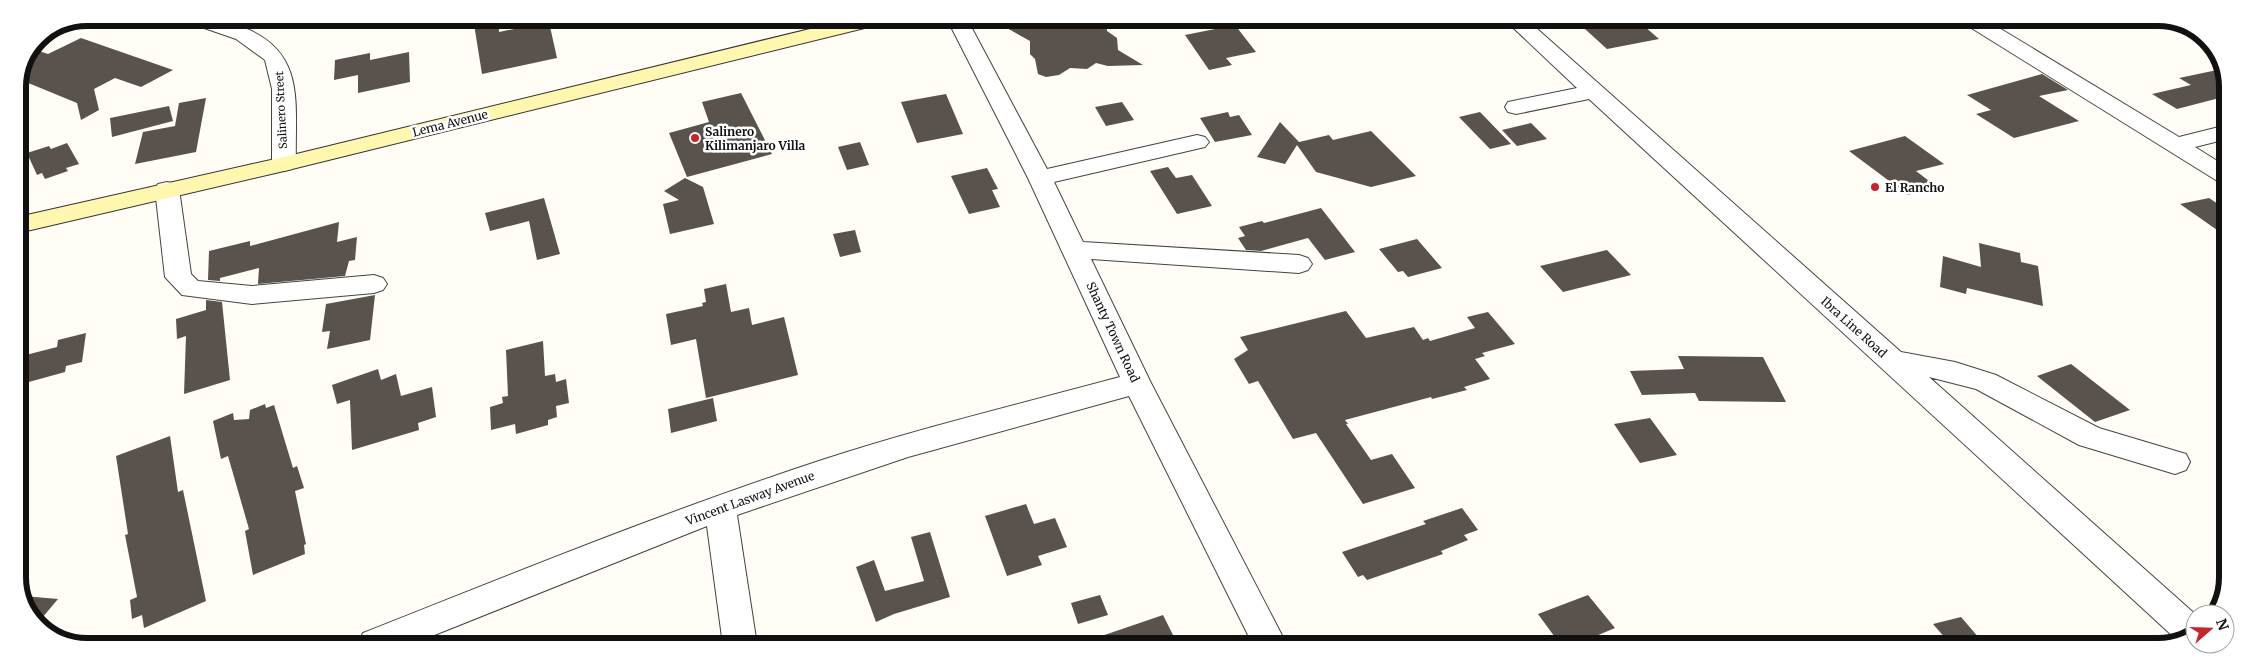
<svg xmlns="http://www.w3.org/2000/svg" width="2245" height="664" viewBox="0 0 2245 664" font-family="Merriweather,serif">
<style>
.building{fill:#5a524d}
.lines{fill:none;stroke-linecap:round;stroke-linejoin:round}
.street-casing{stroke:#444;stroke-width:2}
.secondary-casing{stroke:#333;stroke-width:2}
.street{fill:#fff;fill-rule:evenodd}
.secondary{fill:#fff6b0;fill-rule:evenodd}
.poi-dot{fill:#c4262e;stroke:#fff;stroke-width:2}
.labels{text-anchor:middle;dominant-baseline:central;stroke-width:5;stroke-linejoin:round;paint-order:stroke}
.far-street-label{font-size:11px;fill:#111;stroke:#fff}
.street-label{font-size:12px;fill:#111;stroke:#fff}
.poi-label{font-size:12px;font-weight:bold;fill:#111;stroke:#fff;text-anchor:start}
.rim{fill:none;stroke:#111;stroke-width:6}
</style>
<rect width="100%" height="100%" fill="#fffdf5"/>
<path class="building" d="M473,18H499V32L549,22L557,58L482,74Z
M1080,19H1106L1107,31L1117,38L1118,50L1143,65L1108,66L1096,63L1087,69L1070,68L1059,75L1046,77L1038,74L1035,59L1030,54V41L996,22V20L1045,28L1059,21H1077Z
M1574,19H1636L1659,39L1607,49Z
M1235,25L1256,52L1226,58L1232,65L1209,70L1185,35Z
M81,38L173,70L141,87L115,78L94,89L99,110L81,120L77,103L21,80L33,49L48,54Z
M409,52L410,82L358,93V75L334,80L335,60L370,53V60Z
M2222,69L2227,83V96L2177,109L2152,94L2191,85L2179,78Z
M2042,74L2068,90L2039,96L2079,121L2014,138L1976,114L1991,110L1967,95Z
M741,93L772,154L687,177L669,133L709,122L702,102Z
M946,94L963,134L917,143L901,102Z
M206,98L196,152L135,164L143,132L175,126L179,103Z
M1122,102L1134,120L1106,126L1095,107Z
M169,106L173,121L112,137L110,118Z
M1228,112L1230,117L1239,115L1252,135L1215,142L1200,118Z
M1480,112L1511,144L1490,149L1459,117Z
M1280,122L1299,142L1329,135L1333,140L1371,131L1416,176L1371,187L1316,172L1297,145L1285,164L1257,157Z
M1531,123L1547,139L1517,146L1502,130Z
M1905,136L1944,164L1916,171L1937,187L1908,195L1849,151Z
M860,142L869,165L847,170L838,147Z
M67,143L79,164L66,168L68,171L45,179L42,173L37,175L27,153L49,146L51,149Z
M1168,167L1176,178L1192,175L1212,206L1177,214L1150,171Z
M987,168L998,189L992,190L1000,207L969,214L951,176Z
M685,178L703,187L714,224L670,234L663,204L679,200L664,191Z
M544,198L560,254L537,260L529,221L490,231L485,213Z
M2209,198L2227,210V237L2180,204Z
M1321,208L1355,252L1325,260L1308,238L1261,251L1246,250L1238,238L1245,236L1239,227L1262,221L1264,223Z
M339,222L337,242L357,237L355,260L349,261L345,276L258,284L259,268L220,278V281L208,280L209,251L250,241V246Z
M855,230L861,252L840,257L833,234Z
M1417,239L1442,268L1408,277L1403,271L1398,272L1379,249Z
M1979,243L2020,253L2021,262L2038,266L2043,306L1967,288L1966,294L1940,287L1943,256L1981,267Z
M1607,250L1631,275L1563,292L1540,266Z
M726,284L731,312L749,308L752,325L784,317L798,375L706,398L696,339L671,345L666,314L703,306L702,303L706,302L704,289Z
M375,295L370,340L327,349L330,331L322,332L326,304Z
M206,300L222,302L230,380L184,394L186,336L177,339L176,319L206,310Z
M1346,311L1366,338L1414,327L1423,340L1428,338L1430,341L1475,328L1467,317L1488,312L1515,344L1482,353L1485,356L1475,359L1490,379L1464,387L1467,390L1432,399L1431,397L1345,420L1348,424H1346L1371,460L1392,454L1415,488L1363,504L1316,433L1293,439L1258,381L1249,384L1234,359L1248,350L1240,337Z
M86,333L82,362L66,366L65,372L18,385V357L57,347L58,340Z
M543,341L545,376L555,374L556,382L566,379L569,403L556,406L557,417L548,420V425L516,434L515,424L491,430L490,407L503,403L502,397L508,396L506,350Z
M1678,356L1763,357L1786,402L1699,401L1695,393L1642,395L1630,371L1684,369Z
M2071,364L2130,410L2095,422L2037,376Z
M378,369L381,380L396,374L401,396L432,387L436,417L418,423L419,430L352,450L350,400L337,404L332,385Z
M713,398L717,421L671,433L668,409Z
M265,404L266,408L274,405L293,468L297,466L304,488L295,491L306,544L304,545L305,554L253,575L245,531L249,529L228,456L221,459L213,421L233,413L234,420L249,419L250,410Z
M1650,418L1677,455L1640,463L1614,424Z
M170,436L178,492L183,490L206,601L144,628L142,615L132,619L130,600L137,597L125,535L128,534L116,456Z
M1026,504L1034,524L1055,518L1067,547L1038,556L1042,565L1007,576L985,516Z
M1462,508L1478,530L1464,535L1468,540L1441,551L1443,554L1367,580L1363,575L1358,577L1342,552L1426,524L1423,521Z
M930,532L950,597L894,614L876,622L856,567L874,560L885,591L924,581L911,537Z
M1100,595L1108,615L1078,624L1071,603Z
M1588,595L1615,628L1577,644L1570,635L1557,640L1538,614Z
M24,596L58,599L37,624Z
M1163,615L1178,645H1084V642Z
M1961,617L1986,646H1952L1933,624Z"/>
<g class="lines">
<g class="street-casing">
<path id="street" d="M184,18C206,16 226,20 247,29C308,55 294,108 296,164L292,169L284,171L276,169L272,164V89L265,60L236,39L187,22Z
M823,18H843L848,28L845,32L838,34L831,32Z
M947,19H967L1047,169L1197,135L1205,137L1209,142L1205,147L1054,182L1083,242L1299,255L1308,258L1312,264L1308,270L1299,273L1091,259L1151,383L1287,645H1253L1129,396L908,457L737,515L757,645H723L707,526L412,644H358L363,633C515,573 666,511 822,460C920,428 1020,404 1120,377L1028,178Z
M1504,19H1526L1901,352L1955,362L1996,375L2099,428L2186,454L2190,462L2186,470L2175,474L2079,445L1976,389L1929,377L2195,614V634L2177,640L1589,99L1516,114L1508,112L1505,107L1508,102L1577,88Z
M1962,20H1986L2179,137L2227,125V139L2195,147L2227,167V184L2219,182L1965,24Z
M167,182L176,184L179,189L191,274L198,281L252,286L374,275L383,278L387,284L383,290L374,293L252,304L182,295L165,277L155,189L158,184Z"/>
</g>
<g class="secondary-casing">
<path id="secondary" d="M855,18H892L889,22L284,171L18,233V217L284,157Z"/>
</g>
<use href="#street" class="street"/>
<use href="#secondary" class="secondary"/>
</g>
<g class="poi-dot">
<circle cx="695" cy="138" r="5"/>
<circle cx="1875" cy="187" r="5"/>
</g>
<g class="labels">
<g class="far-street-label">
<text transform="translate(281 110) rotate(-93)">Salinero Street</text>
</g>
<g class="street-label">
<text transform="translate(450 123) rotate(-14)">Lema Avenue</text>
<text transform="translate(1854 327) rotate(42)">Ibra Line Road</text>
<text transform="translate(1113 332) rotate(65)">Shanty Town Road</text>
<text transform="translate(750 498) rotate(-20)">Vincent Lasway Avenue</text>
</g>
<g class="poi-label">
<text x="705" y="131">Salinero<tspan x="705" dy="14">Kilimanjaro Villa</tspan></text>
<text x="1885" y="187">El Rancho</text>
</g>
</g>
<path d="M0 0H2245V664H0ZM87 26H2158A61 61 0 0 1 2219 87V577A61 61 0 0 1 2158 638H87A61 61 0 0 1 26 577V87A61 61 0 0 1 87 26Z" fill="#fff" fill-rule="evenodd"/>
<path class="rim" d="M87 26H2158A61 61 0 0 1 2219 87V577A61 61 0 0 1 2158 638H87A61 61 0 0 1 26 577V87A61 61 0 0 1 87 26Z"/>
<g transform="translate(2210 629) rotate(70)"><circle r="24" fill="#ffffff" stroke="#a0a0a0"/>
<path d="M0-4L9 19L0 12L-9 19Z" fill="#c4262e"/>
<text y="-8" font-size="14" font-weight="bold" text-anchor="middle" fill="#111111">N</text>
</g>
</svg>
